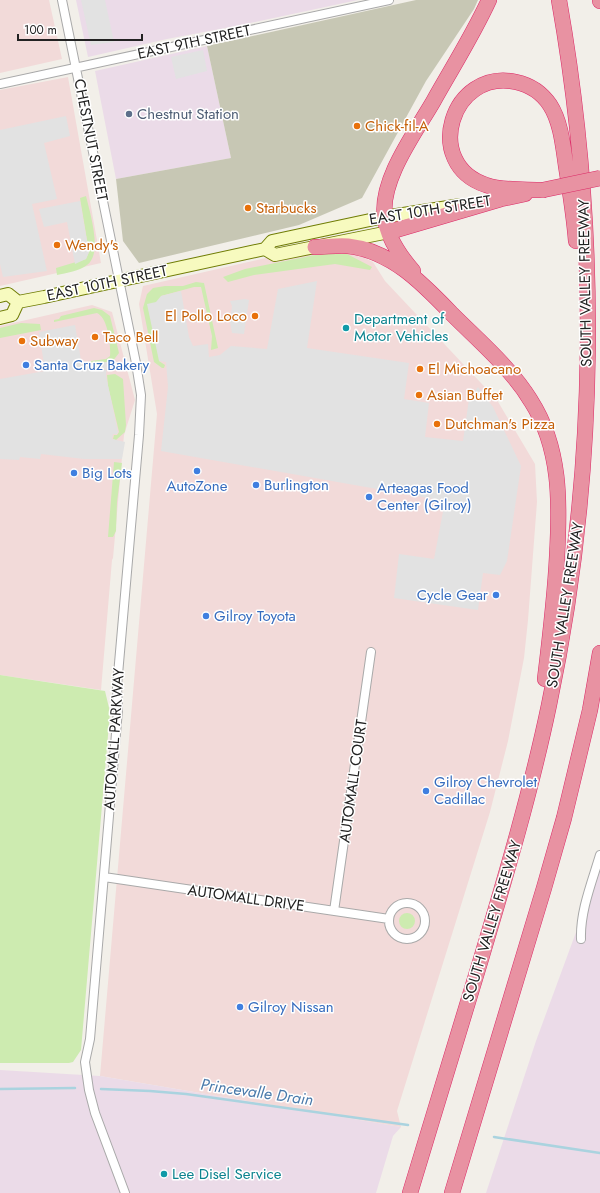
<svg xmlns="http://www.w3.org/2000/svg" width="600" height="1193" viewBox="0 0 600 1193" font-family="Jost,sans-serif">
<style>
.commercial{fill:#f2dad9}
.industrial{fill:#ebdbe8}
.construction{fill:#c7c7b4}
.grass{fill:#cdebb0}
.parking{fill:#e2e2e2}
.lines{fill:none;stroke-linecap:round;stroke-linejoin:round}
.stream{stroke:#aad3df;stroke-width:2.5}
.street-casing{stroke:#a9a9a9;stroke-width:10}
.secondary-casing{stroke:#707d05;stroke-width:14}
.highway-casing{stroke:#dc2a67;stroke-width:16}
.street{stroke:#fff;stroke-width:8}
.secondary{stroke:#f7fabf;stroke-width:12}
.highway{stroke:#e892a2;stroke-width:15}
.highway-bridge-casing{stroke:#dc2a67;stroke-width:16;stroke-linecap:butt}
.highway-bridge{stroke:#e892a2;stroke-width:15}
.service-dot{fill:#5c6f8a;stroke:#fff;stroke-width:1.5}
.food-dot{fill:#e8710a;stroke:#fff;stroke-width:1.5}
.culture-dot{fill:#0f9aa8;stroke:#fff;stroke-width:1.5}
.shop-dot{fill:#3f7fe0;stroke:#fff;stroke-width:1.5}
.labels{text-anchor:middle;dominant-baseline:central;stroke-width:3;stroke-linejoin:round;paint-order:stroke}
.street-label{font-size:15px;fill:#222;stroke:#fff}
.service-label{font-size:15px;fill:#4e5e75;stroke:#fff;text-anchor:start}
.food-label{font-size:15px;fill:#c56008;stroke:#fff;text-anchor:start}
.culture-label{font-size:15px;fill:#0d838f;stroke:#fff;text-anchor:start}
.shop-label{font-size:15px;fill:#366cbe;stroke:#fff;text-anchor:start}
.water-label{font-size:16px;font-style:italic;fill:#4a7aab;stroke:#fff}
</style>
<rect width="100%" height="100%" fill="#f2efe9"/>
<path class="commercial" d="M0,0H49L62,59L0,73Z
M68,77L101,263L0,286V90Z
M348,250L373,262L385,281L497,400L535,464L537,502L528,620L524,658L508,741L490,812L397,1111L401,1127L100,1076L157,414L139,304L143,286L270,257Z
M92,305L112,312L135,400L124,435L113,558L112,560L101,690L0,675V326Z"/>
<path class="industrial" d="M76,0H358L236,26L167,39L88,57Z
M207,46L231,158L116,179L95,71Z
M600,867V1193H486L536,1041Z
M0,1070L100,1076L401,1127L393,1136L376,1193H0Z"/>
<path class="construction" d="M416,0H478L474,9L426,81L362,198L299,225L139,263L123,241L116,179L231,158L207,46Z"/>
<path class="grass" d="M86,196C90,213 103,254 87,265C80,271 66,273 57,275L56,268L86,259L89,252L80,198Z
M320,254H347L372,267L370,270L335,264L254,275L228,282L223,277L245,269Z
M196,282L204,283L218,348L211,350L212,336L201,287H194L161,296L159,361L165,365L164,368H162L154,362L143,308L147,294L153,288L165,286H183Z
M94,308L102,310L110,316L119,353L112,362L91,363V361L106,359L110,356C111,345 108,318 97,313L54,322V320L59,319L61,316Z
M21,323L40,324L41,330L0,338V328Z
M115,374L123,379L126,425L125,432L116,440L113,439L114,435H117L119,432L108,386L107,375Z
M114,462L122,463L117,502L116,531L113,537H108Z
M0,675L105,691L110,712L81,1050L73,1062L69,1063H0Z
M399 921a8 8 0 1 1 16 0a8 8 0 1 1-16 0Z"/>
<path class="parking" d="M81,0H105L114,42L91,45Z
M203,50L207,71L176,79L171,57Z
M66,116L70,136L44,143L57,199L32,204L47,271L3,277L0,264V130Z
M80,201L89,252L86,259L75,264L67,222L44,227L39,209Z
M317,281L307,348L409,363L404,399L429,403L425,437L463,441L469,399L478,387L493,407L521,466L507,561L500,575L483,573L478,610L394,598L399,554L434,559L445,501L161,451L168,387L166,362L159,361L147,304L156,302L161,296L181,291L189,337L193,346L208,344L209,357L220,355L231,346L267,349L278,289Z
M245,299L249,300L244,334L232,333L230,322L232,306L230,301Z
M75,325L82,366L107,362L106,376L118,432L117,434H113L112,439L125,442L122,459H84L41,454L40,459L20,457L19,460L0,459V379L45,371L39,332Z"/>
<g class="lines">
<path class="stream" d="M0,1089L75,1088
M101,1089L150,1091L186,1094L408,1125
M494,1137L600,1153"/>
<g class="street-casing">
<path id="street" d="M62,0L136,363L141,395L139,435L117,686L118,710L90,1039L85,1062L89,1090L95,1113L125,1193
M0,84L389,0
M104,877L389,919
M389 921a18 18 0 1 1 36 0a18 18 0 1 1-36 0Z
M334,911L371,652
M581,939C580,911 592,882 600,855"/>
</g>
<g class="secondary-casing">
<path id="secondary" d="M265,249L275,255L389,232
M0,296L8,294L18,302L44,297L265,249L272,241L384,217L461,205
M0,318L12,315L18,302"/>
</g>
<g class="highway-casing">
<path id="highway" d="M600,0V1
M543,190C525,189 503,191 486,185C422,164 451,68 516,82C530,85 542,93 550,105C561,122 563,146 566,166C570,191 574,216 576,241
M389,232L501,199L525,194
M315,247C326,247 337,245 348,246C392,251 423,284 452,314C479,341 511,368 531,401C561,448 560,503 557,556C555,597 550,638 545,679
M413,271C401,257 387,237 385,218C379,181 415,133 433,102C452,68 473,35 489,0
M410,1193C433,1115 457,1037 481,959C506,875 531,791 549,705C598,474 600,232 559,0
M452,1193L544,888L564,818L590,710L600,653"/>
</g>
<use href="#street" class="street"/>
<use href="#secondary" class="secondary"/>
<use href="#highway" class="highway"/>
<g class="highway-bridge-casing">
<path id="highway-bridge" d="M543,190L600,178"/>
</g>
<use href="#highway-bridge" class="highway-bridge"/>
</g>
<circle class="service-dot" cx="129" cy="114" r="4"/>
<g class="food-dot">
<circle cx="357" cy="126" r="4"/>
<circle cx="248" cy="208" r="4"/>
<circle cx="57" cy="245" r="4"/>
<circle cx="255" cy="316" r="4"/>
<circle cx="95" cy="337" r="4"/>
<circle cx="22" cy="341" r="4"/>
<circle cx="420" cy="369" r="4"/>
<circle cx="419" cy="395" r="4"/>
<circle cx="437" cy="424" r="4"/>
</g>
<g class="culture-dot">
<circle cx="346" cy="328" r="4"/>
<circle cx="164" cy="1174" r="4"/>
</g>
<g class="shop-dot">
<circle cx="26" cy="365" r="4"/>
<circle cx="197" cy="471" r="4"/>
<circle cx="74" cy="473" r="4"/>
<circle cx="256" cy="485" r="4"/>
<circle cx="369" cy="497" r="4"/>
<circle cx="496" cy="595" r="4"/>
<circle cx="206" cy="616" r="4"/>
<circle cx="426" cy="791" r="4"/>
<circle cx="240" cy="1007" r="4"/>
</g>
<g class="labels">
<g class="street-label">
<text transform="translate(194 42) rotate(-12)">EAST 9TH STREET</text>
<text transform="translate(91 140) rotate(79)">CHESTNUT STREET</text>
<text transform="translate(430 210) rotate(-9)">EAST 10TH STREET</text>
<text transform="translate(107 283) rotate(-12)">EAST 10TH STREET</text>
<text transform="translate(585 283) rotate(-91)">SOUTH VALLEY FREEWAY</text>
<text transform="translate(565 605) rotate(-81)">SOUTH VALLEY FREEWAY</text>
<text transform="translate(114 739) rotate(-86)">AUTOMALL PARKWAY</text>
<text transform="translate(353 781) rotate(-82)">AUTOMALL COURT</text>
<text transform="translate(246 898) rotate(8)">AUTOMALL DRIVE</text>
<text transform="translate(492 921) rotate(-73)">SOUTH VALLEY FREEWAY</text>
</g>
<g class="service-label">
<text x="137" y="114">Chestnut Station</text>
</g>
<g class="food-label">
<text x="365" y="126">Chick-fil-A</text>
<text x="256" y="208">Starbucks</text>
<text x="65" y="245">Wendy's</text>
<text x="247" y="316" text-anchor="end">El Pollo Loco</text>
<text x="103" y="337">Taco Bell</text>
<text x="30" y="341">Subway</text>
<text x="428" y="369">El Michoacano</text>
<text x="427" y="395">Asian Buffet</text>
<text x="445" y="424">Dutchman's Pizza</text>
</g>
<g class="culture-label">
<text x="354" y="319">Department of<tspan x="354" dy="17">Motor Vehicles</tspan></text>
<text x="172" y="1174">Lee Disel Service</text>
</g>
<g class="shop-label">
<text x="34" y="365">Santa Cruz Bakery</text>
<text x="82" y="473">Big Lots</text>
<text x="264" y="485">Burlington</text>
<text x="197" y="486" text-anchor="middle">AutoZone</text>
<text x="377" y="488">Arteagas Food<tspan x="377" dy="17">Center (Gilroy)</tspan></text>
<text x="488" y="595" text-anchor="end">Cycle Gear</text>
<text x="214" y="616">Gilroy Toyota</text>
<text x="434" y="782">Gilroy Chevrolet<tspan x="434" dy="17">Cadillac</tspan></text>
<text x="248" y="1007">Gilroy Nissan</text>
</g>
<g class="water-label">
<text transform="translate(257 1092) rotate(8)">Princevalle Drain</text>
</g>
</g>
<path d="M18 34v6h124v-6" fill="none" stroke="#222222" stroke-width="2"/>
<text x="24" y="34" font-size="12" fill="#222222" stroke="#ffffff" stroke-width="3" paint-order="stroke">100 m</text>
</svg>
